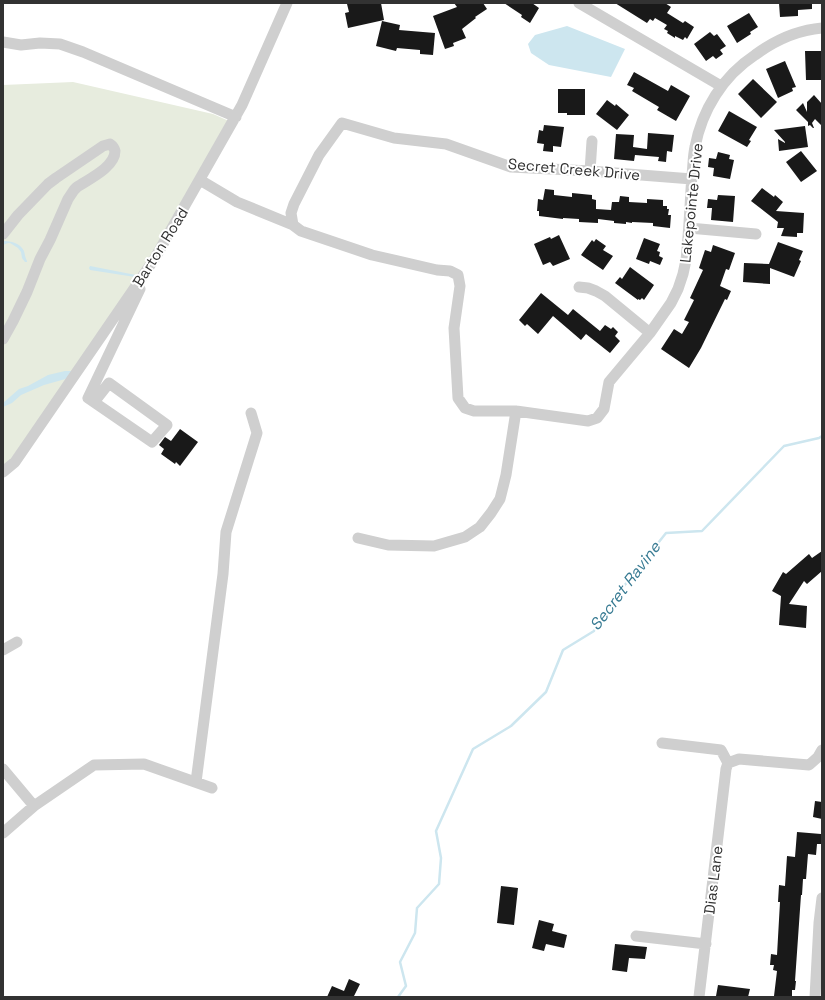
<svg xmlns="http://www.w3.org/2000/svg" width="825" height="1000" viewBox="0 0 825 1000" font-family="'Space Grotesk',sans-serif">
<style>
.green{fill:#e7ecde}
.water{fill:#cde6ef}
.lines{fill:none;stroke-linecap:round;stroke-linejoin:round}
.stream{stroke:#cde6ef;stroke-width:2.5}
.building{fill:#191919}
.minor{stroke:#cfcfcf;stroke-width:11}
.labels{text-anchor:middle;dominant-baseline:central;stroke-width:4;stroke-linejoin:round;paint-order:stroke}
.street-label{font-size:15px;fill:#323232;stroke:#fff}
.water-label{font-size:16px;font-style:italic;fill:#387b93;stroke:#fff}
</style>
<rect width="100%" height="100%" fill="#fff"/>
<path class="green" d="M73,82L213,114L229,121L153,255L83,359L8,463L3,467V85Z"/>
<path class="water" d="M567,26L625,49L611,77L549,65L531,53L528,44L535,35Z
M3,241C11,241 20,243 24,251C25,255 25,257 27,261V262H25L22,258L21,252L18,248L10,243H8L3,245Z
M90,266L136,275L135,277L90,270L89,268Z
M65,371H72L69,378L44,385L21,395L12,403L3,407V403L19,389L28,386L48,375Z"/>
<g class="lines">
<path class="stream" d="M398,997L406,986L400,962L415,933L417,908L439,884L441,858L436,831L473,749L511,726L546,692L563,650L594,631L609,605L666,533L702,531L784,446L819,438L822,436"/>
</g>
<path class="building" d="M353,3H381L384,20L348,28L345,13L349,12L347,4Z
M454,3H483L487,9L475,17L476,18L462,29L466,38L453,43L454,46L445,49L433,16L457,7Z
M504,3H532L539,8L530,23L521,17L522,15Z
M615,3H665L671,7L667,13L683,23L685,21L694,27L687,39L685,37L683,40L675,36V38L667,33L668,31L664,29L667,25L655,18L653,21L650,19L647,23Z
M779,3H812V9L798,10V16L780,17Z
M749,13L758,27L750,32L751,34L737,43L727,26Z
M382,21L400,25L399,30L435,33L433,55L420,54V50L397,48L396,51L376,46Z
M710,32L714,36L717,34L726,46L720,50L723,54L716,59L713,56L706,61L694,44Z
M805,51H822V80H806Z
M785,61L796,87L792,88L793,91L778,98L766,69Z
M634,72L668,91L671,85L690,96L676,121L657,110L659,107L632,91L634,88L627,85Z
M753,79L777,102L761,118L738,94Z
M558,89H585V115H567V113H558Z
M814,95L822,104V126L815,119L812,123L814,128H813L810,125L808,126V122L796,110L803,103L807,112V102Z
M607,100L615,106L616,104L629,115L617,130L596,114Z
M729,111L757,127L749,140L751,141L747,147L718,131Z
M544,125L564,127L561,147L553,146V152L543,151L544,144L537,143L539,130L543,131Z
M805,126L808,147L779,151L778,139L785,143V142L774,130Z
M648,133L674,135L672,152L667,151L666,162L658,161L659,157L635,155L634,161L614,159L616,134L634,135L633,147L647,149Z
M801,151L817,171L801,182L786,162Z
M718,152L730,155L729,159L734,160L730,179L713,176L714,168L708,167L709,158L716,159Z
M762,188L774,197L775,195L783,202L776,211L804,213L803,233H797V237L781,236L784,228H777L778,222L751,201Z
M545,189L554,190V195L572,197V193L592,195V199L596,200V209L611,210L612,202H619L620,196L629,197V202L647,203V199L663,200V206H667V209H669L668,215H671L670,228L653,226V223L632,222V223L626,222V224L614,223V221L598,219V223L579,222V219L563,218V219L539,216V211H537L538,199L543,200Z
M718,195L735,196L733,222L711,220L712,208H707L708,199L717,200Z
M559,235L570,259L553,266L550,262L543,265L534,244L550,237L551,239Z
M644,238L660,244L657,251L660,252L659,256L663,258L660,265L650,261L649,264L636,259Z
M596,239L606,246L603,250L613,256L603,270L581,255L592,240L594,242Z
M778,242L803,251L799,260L801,261L794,277L770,268V284L743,282L744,263L769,264Z
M713,245L735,253L729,270L726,269L720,286L731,291L727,300L725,299L701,348L689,368L661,349L674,329L682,334L689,322L684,320L694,300L690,298L703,270L699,268L705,250L711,252Z
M630,267L654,285L644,300L642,298L640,300L638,299V300L615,283L620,277L622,279Z
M541,293L568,315L573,309L600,331L605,325L611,329L613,327L618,332L615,336L620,341L610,353L586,334L581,340L553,316L538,334L527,324L525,326L519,320Z
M180,429L198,442L180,466L176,462L175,464L161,454L164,449L159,445L165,437L171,441Z
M822,551V571L807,584L804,581L789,604L807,606L806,628L779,625L781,596L772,591L783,572L786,574L809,554L812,558Z
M815,801L822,802V819L813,817Z
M797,832L821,834V844H817L816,855L808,854L806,879H803L802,895H801L795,981H796L795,990H792V997L774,996L777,971L773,970L774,965H770L771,954L777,955L780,902H778L779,885L785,886L787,856L795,857Z
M501,886L518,888L514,925L497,923Z
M539,920L554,924L552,931L567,935L564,948L546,944L544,951L532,948Z
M615,944L647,947L645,959L629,958L627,972L612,970Z
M349,979L360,984L354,996L356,997H327L332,986L344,991Z
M718,985L750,989L748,997H724L716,996Z"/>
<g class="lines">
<path class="minor" d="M579,3L721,86
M3,42L21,45L40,43L60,44L83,52L236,117
M590,171L592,141
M692,179L590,171L511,167L446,144L394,138L342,123L319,155L294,204L291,213L293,225L301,231L372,255L437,270L450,271L458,275L460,286L454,328L458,398L465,408L474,411H516L588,421L597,418L604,409L609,382L650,333L671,303L678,289L683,274L686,260C689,232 690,203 692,175C693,166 693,156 695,147C702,110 723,76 755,55C774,41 798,30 822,28
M200,180L237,202L293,225
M689,228L756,234
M3,234L18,215L48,184L56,178L103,146L110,144C113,146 114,147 115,151C115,167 89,179 77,187L74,190L68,199L50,240L40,259L27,292L13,321L3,339
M579,287L588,288L596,291L605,296L650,333
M94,402L109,383L167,425L152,442L88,398L140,289
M3,472L15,462L155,258L242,105L287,3
M358,538L388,545L434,546L465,537L480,527L491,513L500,499L506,475L516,411
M3,650L17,642
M662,743L721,750L728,763
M728,763L739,759L809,765L818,757L822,750
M3,769L34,806
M196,782L223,574L226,532L257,433L251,413
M3,833L34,806L94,765L144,764L212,788
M636,936L706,944
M699,997L726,769L728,763
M815,997L819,923L822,898"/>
</g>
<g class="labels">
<g class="street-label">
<text transform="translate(574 169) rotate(5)">Secret Creek Drive</text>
<text transform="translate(691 203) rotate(-84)">Lakepointe Drive</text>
<text transform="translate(160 247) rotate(-58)">Barton Road</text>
<text transform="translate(713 880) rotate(-83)">Dias Lane</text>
</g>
<g class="water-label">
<text transform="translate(625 586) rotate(-53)">Secret Ravine</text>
</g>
</g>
<rect width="825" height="1000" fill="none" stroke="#323232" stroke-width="8"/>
</svg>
